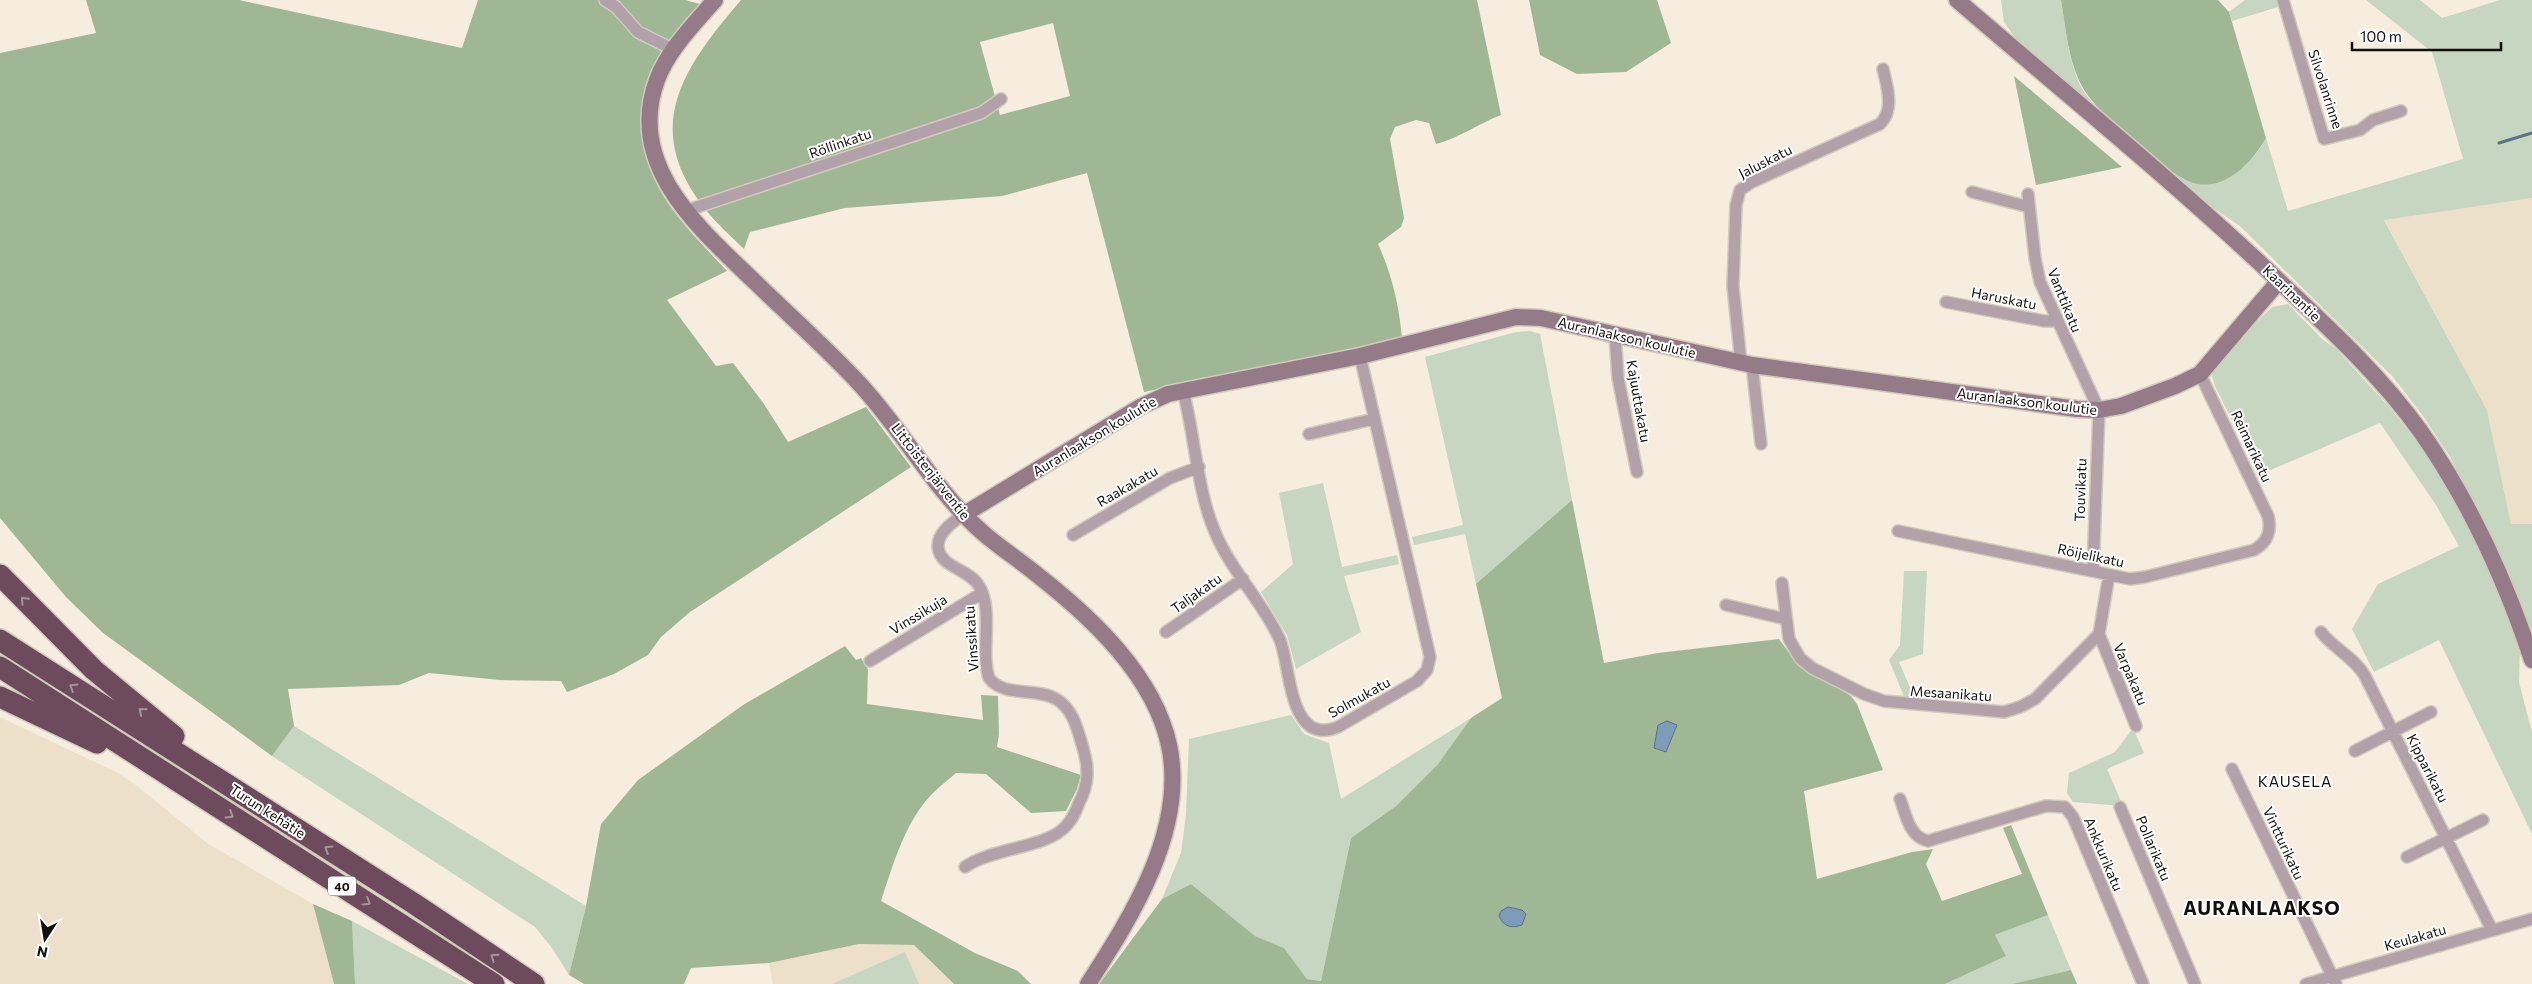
<svg xmlns="http://www.w3.org/2000/svg" width="2532" height="984" viewBox="0 0 2532 984" font-family="Commissioner,sans-serif">
<style>
.built{fill:#ede0cb}
.green{fill:#c6d6c0}
.forest{fill:#9fb795;fill-rule:evenodd}
.water{fill:#7d9cb9;stroke:#5d7285}
.lines{fill:none;stroke-linecap:round;stroke-linejoin:round}
.stream{stroke:#5d7285;stroke-width:3}
.street-casing{stroke:#d2cabd;stroke-width:14}
.secondary-casing{stroke:#d2cabd;stroke-width:19}
.highway-casing{stroke:#d2cabd;stroke-width:24}
.street{stroke:#b3a1aa;stroke-width:11}
.secondary{stroke:#957b88;stroke-width:16}
.highway{stroke:#6d4a5c;stroke-width:21}
.oneway{stroke:#a7929d}
.labels{text-anchor:middle;dominant-baseline:central;stroke-width:4;stroke-linejoin:round;paint-order:stroke}
.shield{fill:#fff;stroke:#5a5854;stroke-width:1}
.shield-label{font-size:12px;font-weight:bold;fill:#13100b}
.street-label{font-size:14px;fill:#13100b;stroke:#fff}
.neighbourhood-label{font-size:15px;letter-spacing:1px;fill:#13100b;stroke:#fff}
.district-label{font-size:19px;font-weight:bold;letter-spacing:1px;fill:#13100b;stroke:#fff}
</style>
<rect width="100%" height="100%" fill="#f6eddf"/>
<path class="built" d="M2532,198V524H2511L2487,410L2384,219Z
M0,717L118,773L136,785L207,843L313,904L334,984H0Z
M859,944L914,945L954,984H773L769,963Z"/>
<path class="green" d="M2001,0H2061C2066,29 2068,64 2083,90C2101,119 2156,156 2184,178C2220,194 2250,168 2266,138L2288,211L2463,159L2432,52L2366,0H2420L2442,18L2500,0H2532V198L2384,220L2487,410L2511,524H2532V635L2502,560L2450,457L2423,416L2393,377L2241,227L2196,196L2024,50L2004,22Z
M2245,0H2276L2278,7L2232,21L2229,12Z
M2288,304L2323,340L2335,348L2391,409L2423,450L2454,496L2492,571L2520,647L2519,682L2532,732V834L2439,640L2374,672L2352,629L2378,584L2459,546L2436,505L2380,423L2259,475L2215,386L2212,376L2217,361L2272,307Z
M1530,331L1540,334L1572,500L1476,584L1465,534L1414,545L1412,537L1463,525L1425,357L1516,332Z
M1323,483L1342,567L1397,555L1399,564L1344,576L1361,632L1296,669L1287,635L1261,592L1293,564L1279,493Z
M1904,571H1927L1923,654L1899,662L1915,699H1905L1889,660L1900,645Z
M1291,715L1304,734L1329,743L1341,799L1471,718L1438,764L1396,806L1351,838L1321,981L1307,979L1284,948L1255,936L1191,884L1162,899L1181,853L1186,814L1189,739Z
M294,726L586,906L569,975L552,948L535,927L272,756Z
M2133,728L2144,753L2107,769L2123,806L2073,802L2067,793L2069,773L2115,752Z
M2048,915L2071,970L2012,984H1945L2006,956L1995,935Z
M352,921L468,984H355Z
M905,952L919,984H832Z"/>
<path class="forest" d="M86,0H239L462,48L478,0H685L700,4C684,25 664,45 652,68C645,82 643,97 642,112C637,182 683,224 727,271L667,300L716,366L733,363L764,404L788,442L866,407L911,467L690,612L661,637L648,655L614,674L567,692L561,681L500,680L429,673L399,685L288,689L294,726L272,756L103,633L66,597L0,518V53L96,33Z
M741,0H1477L1501,115C1478,124 1459,138 1436,144L1429,123L1416,120L1395,127L1390,139L1404,218L1401,227L1378,244C1392,275 1399,305 1402,338L1144,392L1087,173L1002,196L845,208L750,232L744,249C731,236 717,224 706,210C640,128 683,68 741,0ZM1053,23L1070,96L1000,115L980,42Z
M1529,0H1657L1671,43L1626,72L1577,74L1540,55Z
M2061,0H2218L2229,12L2266,138C2254,160 2228,189 2198,184C2173,181 2095,111 2083,88C2068,62 2066,29 2061,0Z
M2014,76L2122,167L2036,185Z
M1572,500L1604,663L1658,653L1779,639L1795,661L1851,696L1857,704L1883,770L1804,791L1817,879L1912,852L1933,849L1926,864L1942,901L2022,874L2003,828L2011,825L2048,915L1995,935L2006,956L1945,984H1099L1162,899L1191,884L1255,936L1284,948L1307,979L1321,981L1351,838L1396,806L1438,764L1471,718L1502,698L1476,584Z
M845,646L856,660L861,658L868,669L867,704L983,720L981,695L998,696L999,734L997,747L1081,775L1077,789L1066,811L1031,813L986,774L956,773C949,779 940,786 933,793C905,821 893,865 881,901L975,953L1018,971L1031,984H954L914,945L859,944L769,963L691,968L684,984H584L569,975L586,906L601,824L638,780L743,705Z
M313,904L352,921L355,984H334Z
M2071,970L2077,984H2012Z"/>
<path class="water" d="M1667,721L1677,725L1666,752L1654,748L1658,725Z
M1508,907L1522,910L1526,914L1522,925C1511,929 1503,926 1499,916L1501,911Z"/>
<g class="lines">
<path class="stream" d="M2499,143L2532,133"/>
<g class="street-casing">
<path id="street" d="M605,0L616,7L638,32L674,50
M2283,0L2324,139L2360,130L2373,120L2401,111
M1972,192L2029,207
M2028,194L2035,258L2040,282L2099,410L2093,571
M685,211L981,113L1001,99
M1946,302L2044,321H2056
M1615,335L1618,378L1637,472
M1741,363L1733,286L1736,205L1740,190L1752,182L1880,124C1895,109 1887,87 1883,69
M1752,365L1761,444
M1183,391C1195,435 1197,491 1215,532C1231,571 1263,602 1280,640C1291,666 1288,747 1338,727L1417,681L1427,670L1430,657L1360,356
M1309,434L1374,419
M963,515C953,522 937,533 938,547C940,568 970,569 979,586C994,610 980,650 989,678C1004,698 1036,687 1056,699C1073,708 1078,731 1083,748C1089,768 1089,784 1079,803C1076,811 1072,820 1066,826C1047,848 991,848 965,867
M1898,531L2130,579L2145,577L2254,550C2267,543 2272,531 2268,516L2200,374
M1073,535L1170,478L1199,467
M1782,583L1789,639L1800,658L1812,668L1864,694L1884,701L2004,712L2020,707L2035,699L2099,634L2109,575
M1726,605L1786,619
M1166,632L1243,579
M2321,632C2334,649 2354,657 2365,676L2492,930
M2099,634L2136,726
M870,661L982,593
M2355,751L2431,712
M2232,769L2336,984
M1900,799C1906,814 1909,837 1928,841L2046,806L2065,807L2073,817L2143,984
M2120,807L2195,984
M2407,857L2483,820
M2306,984L2532,919"/>
</g>
<g class="secondary-casing">
<path id="secondary" d="M715,0C694,24 668,50 657,80C625,166 700,229 755,282C789,315 824,346 856,380C902,428 932,488 982,532C1000,548 1021,561 1040,577C1093,619 1154,676 1169,745C1187,829 1132,916 1088,984
M1957,0C2065,93 2177,184 2280,282C2330,329 2381,376 2421,432C2470,502 2505,579 2532,660
M963,515L1140,407L1168,394L1360,356L1516,317L1541,318L1752,365L2077,409L2099,410L2121,406L2175,386L2200,374L2279,281"/>
</g>
<g class="highway-casing">
<path id="highway" d="M0,575L94,670L174,736
M0,640L413,903L534,984
M0,667L494,984
M0,697L97,743"/>
</g>
<use href="#street" class="street"/>
<use href="#secondary" class="secondary"/>
<use href="#highway" class="highway"/>
</g>
<defs><path id="oneway-chevron" d="M-2-3.5L2.5 0L-2 3.5" fill="none" stroke-width="1.6" stroke-linecap="round" stroke-linejoin="round" transform="scale(1.25)"/></defs>
<g class="oneway">
<use href="#oneway-chevron" transform="translate(24 600) rotate(-133)"/>
<use href="#oneway-chevron" transform="translate(73 687) rotate(-148)"/>
<use href="#oneway-chevron" transform="translate(142 711) rotate(-141)"/>
<use href="#oneway-chevron" transform="translate(230 815) rotate(32)"/>
<use href="#oneway-chevron" transform="translate(328 849) rotate(-148)"/>
<use href="#oneway-chevron" transform="translate(367 902) rotate(32)"/>
<use href="#oneway-chevron" transform="translate(494 957) rotate(-146)"/>
</g>
<g class="labels">
<rect class="shield" x="328" y="876.5" width="28" height="19" rx="4"/>
<g class="shield-label">
<text x="342" y="886">40</text>
</g>
<g class="street-label">
<text transform="translate(2326 89) rotate(72)">Silvolanrinne</text>
<text transform="translate(840 143) rotate(-19)">Röllinkatu</text>
<text transform="translate(1765 161) rotate(-27)">Jaluskatu</text>
<text transform="translate(2292 293) rotate(44)">Kaarinantie</text>
<text transform="translate(2004 298) rotate(11)">Haruskatu</text>
<text transform="translate(2065 300) rotate(68)">Vanttikatu</text>
<text transform="translate(1627 337) rotate(13)">Auranlaakson koulutie</text>
<text transform="translate(1639 401) rotate(80)">Kajuuttakatu</text>
<text transform="translate(2027 401) rotate(7)">Auranlaakson koulutie</text>
<text transform="translate(1094 436) rotate(-31)">Auranlaakson koulutie</text>
<text transform="translate(2252 446) rotate(65)">Reimarikatu</text>
<text transform="translate(931 471) rotate(52)">Littoistenjärventie</text>
<text transform="translate(1127 486) rotate(-30)">Raakakatu</text>
<text transform="translate(2080 490) rotate(-88)">Touvikatu</text>
<text transform="translate(2091 555) rotate(12)">Röijelikatu</text>
<text transform="translate(1196 593) rotate(-35)">Taljakatu</text>
<text transform="translate(918 614) rotate(-31)">Vinssikuja</text>
<text transform="translate(971 639) rotate(-94)">Vinssikatu</text>
<text transform="translate(2131 674) rotate(67)">Varpakatu</text>
<text transform="translate(1951 693) rotate(4)">Mesaanikatu</text>
<text transform="translate(1359 697) rotate(-29)">Solmukatu</text>
<text transform="translate(2428 768) rotate(63)">Kipparikatu</text>
<text transform="translate(268 811) rotate(33)">Turun kehätie</text>
<text transform="translate(2284 843) rotate(65)">Vintturikatu</text>
<text transform="translate(2154 848) rotate(67)">Pollarikatu</text>
<text transform="translate(2104 854) rotate(67)">Ankkurikatu</text>
<text transform="translate(2415 937) rotate(-16)">Keulakatu</text>
</g>
<g class="neighbourhood-label">
<text x="2295" y="781">KAUSELA</text>
</g>
<g class="district-label">
<text x="2262" y="907">AURANLAAKSO</text>
</g>
</g>
<g transform="translate(45 939) rotate(192)" stroke="#ffffff" stroke-width="4" paint-order="stroke">
<path d="M0-4L9 19L0 12L-9 19Z" fill="#13100b"/>
<text y="-8" font-size="14" font-weight="bold" text-anchor="middle" fill="#13100b">N</text>
</g>
<path d="M2352 42v8h149v-8" fill="none" stroke="#13100b" stroke-width="2.5"/>
<text x="2360" y="42" font-size="15" fill="#13100b" stroke="#ffffff" stroke-width="4" paint-order="stroke">100 m</text>
</svg>
